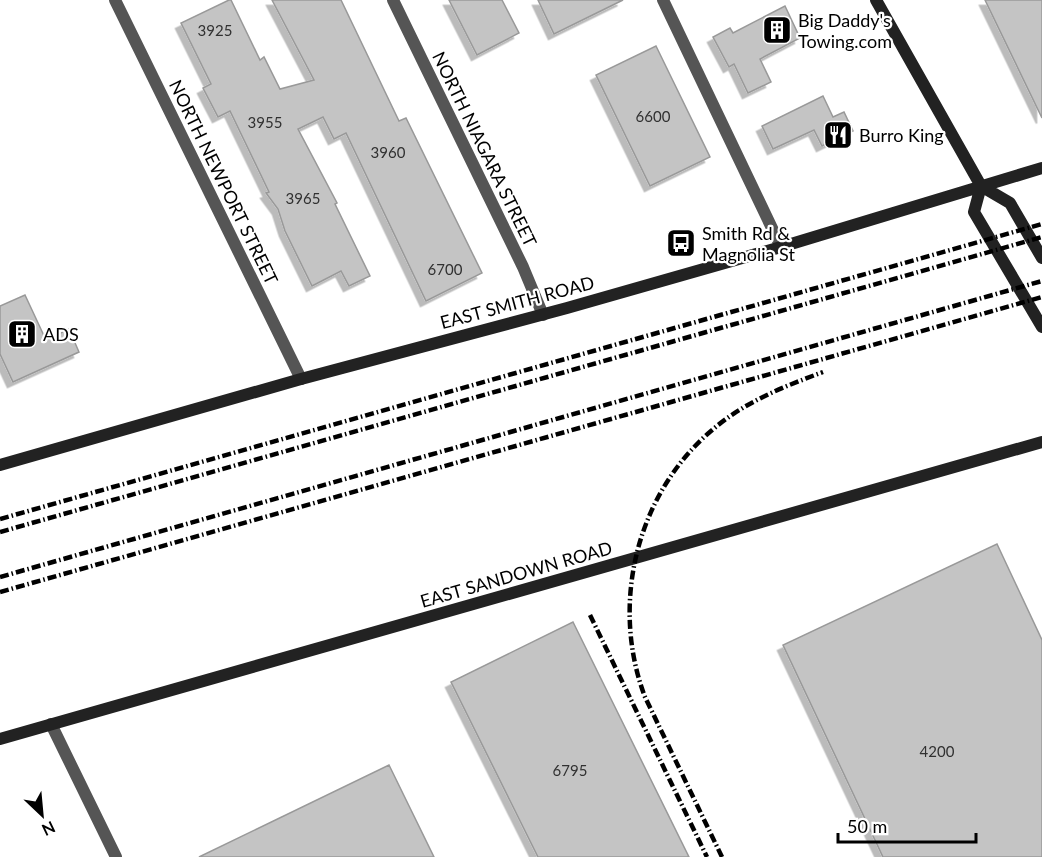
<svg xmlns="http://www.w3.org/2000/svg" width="1042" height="857" viewBox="0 0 1042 857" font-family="Lato,sans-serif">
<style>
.building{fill:#c4c4c4;stroke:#999;stroke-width:1.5;filter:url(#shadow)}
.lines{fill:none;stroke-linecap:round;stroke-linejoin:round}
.street{stroke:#555;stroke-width:12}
.secondary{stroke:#222;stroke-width:12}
.rail{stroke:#000;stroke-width:4.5;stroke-dasharray:9 3 1.5 3;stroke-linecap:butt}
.labels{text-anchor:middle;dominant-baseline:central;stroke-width:4.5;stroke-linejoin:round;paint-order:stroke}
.number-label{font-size:15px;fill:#313131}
.poi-label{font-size:18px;fill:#000;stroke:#fff;text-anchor:start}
.street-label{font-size:18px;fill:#000;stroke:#fff}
</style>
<defs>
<filter id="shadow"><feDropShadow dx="-5.5" dy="5.5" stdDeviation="0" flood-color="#0004"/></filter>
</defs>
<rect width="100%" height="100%" fill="#fff"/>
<path class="building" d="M229,0H231L260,60L264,57L280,89L314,80L272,0H341L399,121L406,118L482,273L426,301L346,133L334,139L323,117L298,129L337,203L335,204L370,276L349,286L341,271L312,286L285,231L278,209L266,193L269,192L230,111L218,117L203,88L211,84L181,23Z
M449,0H502L519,33L477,55Z
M538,0H623L554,34Z
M985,0H1042V118Z
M785,6L800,38L760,59L771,82L748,93L734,64L729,67L713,37L730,28L733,33Z
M656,46L710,157L650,186L596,75Z
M823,96L833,117L844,112L853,131L822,146L814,130L773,149L762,126Z
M25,295L46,340L69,329L79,352L13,382L0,354V306Z
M997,544L1042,640V857H883L783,645Z
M573,622L689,857H538L451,682Z
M389,765L434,857H199Z"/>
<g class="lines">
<path class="street" d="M115,0L301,379
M393,0L523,267L543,315
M663,0L781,247
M51,724L116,857"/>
<path class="secondary" d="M876,0L981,186
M981,186L974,212L1042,327
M981,186L1010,203L1042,258
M0,465L301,379L567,308L781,247L1042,168
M0,739L1042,442"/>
<path class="rail" d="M0,519L1042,224
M0,532L1042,237
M0,577L1042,281
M0,592L1042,297
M590,615L707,857
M722,857L645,697C610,605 636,495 711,431C744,402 783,387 823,372"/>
</g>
<defs>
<g id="building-square" transform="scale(1.5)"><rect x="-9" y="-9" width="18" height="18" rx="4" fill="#000" stroke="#fff"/><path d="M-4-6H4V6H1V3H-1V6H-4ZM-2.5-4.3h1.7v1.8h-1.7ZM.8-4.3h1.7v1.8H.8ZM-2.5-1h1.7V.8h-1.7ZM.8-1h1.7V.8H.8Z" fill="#fff"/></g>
<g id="restaurant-square" transform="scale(1.5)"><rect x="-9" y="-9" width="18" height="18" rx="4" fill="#000" stroke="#fff"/><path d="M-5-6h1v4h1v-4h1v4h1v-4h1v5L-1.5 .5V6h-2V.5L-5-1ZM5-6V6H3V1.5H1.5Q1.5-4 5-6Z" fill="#fff"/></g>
<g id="bus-square" transform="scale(1.5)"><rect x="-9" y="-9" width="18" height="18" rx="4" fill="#000" stroke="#fff"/><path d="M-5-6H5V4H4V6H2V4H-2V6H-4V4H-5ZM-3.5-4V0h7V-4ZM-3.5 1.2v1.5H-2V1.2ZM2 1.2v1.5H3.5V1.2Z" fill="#fff"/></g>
</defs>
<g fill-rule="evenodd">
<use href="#building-square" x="777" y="30"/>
<use href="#restaurant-square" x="838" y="135"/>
<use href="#bus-square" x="681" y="243"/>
<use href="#building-square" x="22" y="334"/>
</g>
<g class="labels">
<g class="number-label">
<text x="215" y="30">3925</text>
<text x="653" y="116">6600</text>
<text x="265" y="122">3955</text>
<text x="388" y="152">3960</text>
<text x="303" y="198">3965</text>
<text x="445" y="269">6700</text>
<text x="937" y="751">4200</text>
<text x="570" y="770">6795</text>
</g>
<g class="poi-label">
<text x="798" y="20">Big Daddy's<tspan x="798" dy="21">Towing.com</tspan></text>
<text x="859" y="135">Burro King</text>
<text x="702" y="233">Smith Rd &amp;<tspan x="702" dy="21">Magnolia St</tspan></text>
<text x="43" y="334">ADS</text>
</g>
<g class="street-label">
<text transform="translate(485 149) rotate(64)">NORTH NIAGARA STREET</text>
<text transform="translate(224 182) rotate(64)">NORTH NEWPORT STREET</text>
<text transform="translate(517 302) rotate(-15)">EAST SMITH ROAD</text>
<text transform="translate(516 574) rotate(-16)">EAST SANDOWN ROAD</text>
</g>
</g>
<g transform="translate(42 815) rotate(154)" stroke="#ffffff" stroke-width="4.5" paint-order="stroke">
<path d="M0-4.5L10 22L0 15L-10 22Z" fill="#000000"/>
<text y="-9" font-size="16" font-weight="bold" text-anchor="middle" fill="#000000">N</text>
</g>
<path d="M838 833v9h138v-9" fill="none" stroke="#000000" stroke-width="3"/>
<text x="847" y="833" font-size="18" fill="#000000" stroke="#ffffff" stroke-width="4.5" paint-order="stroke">50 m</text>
</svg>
